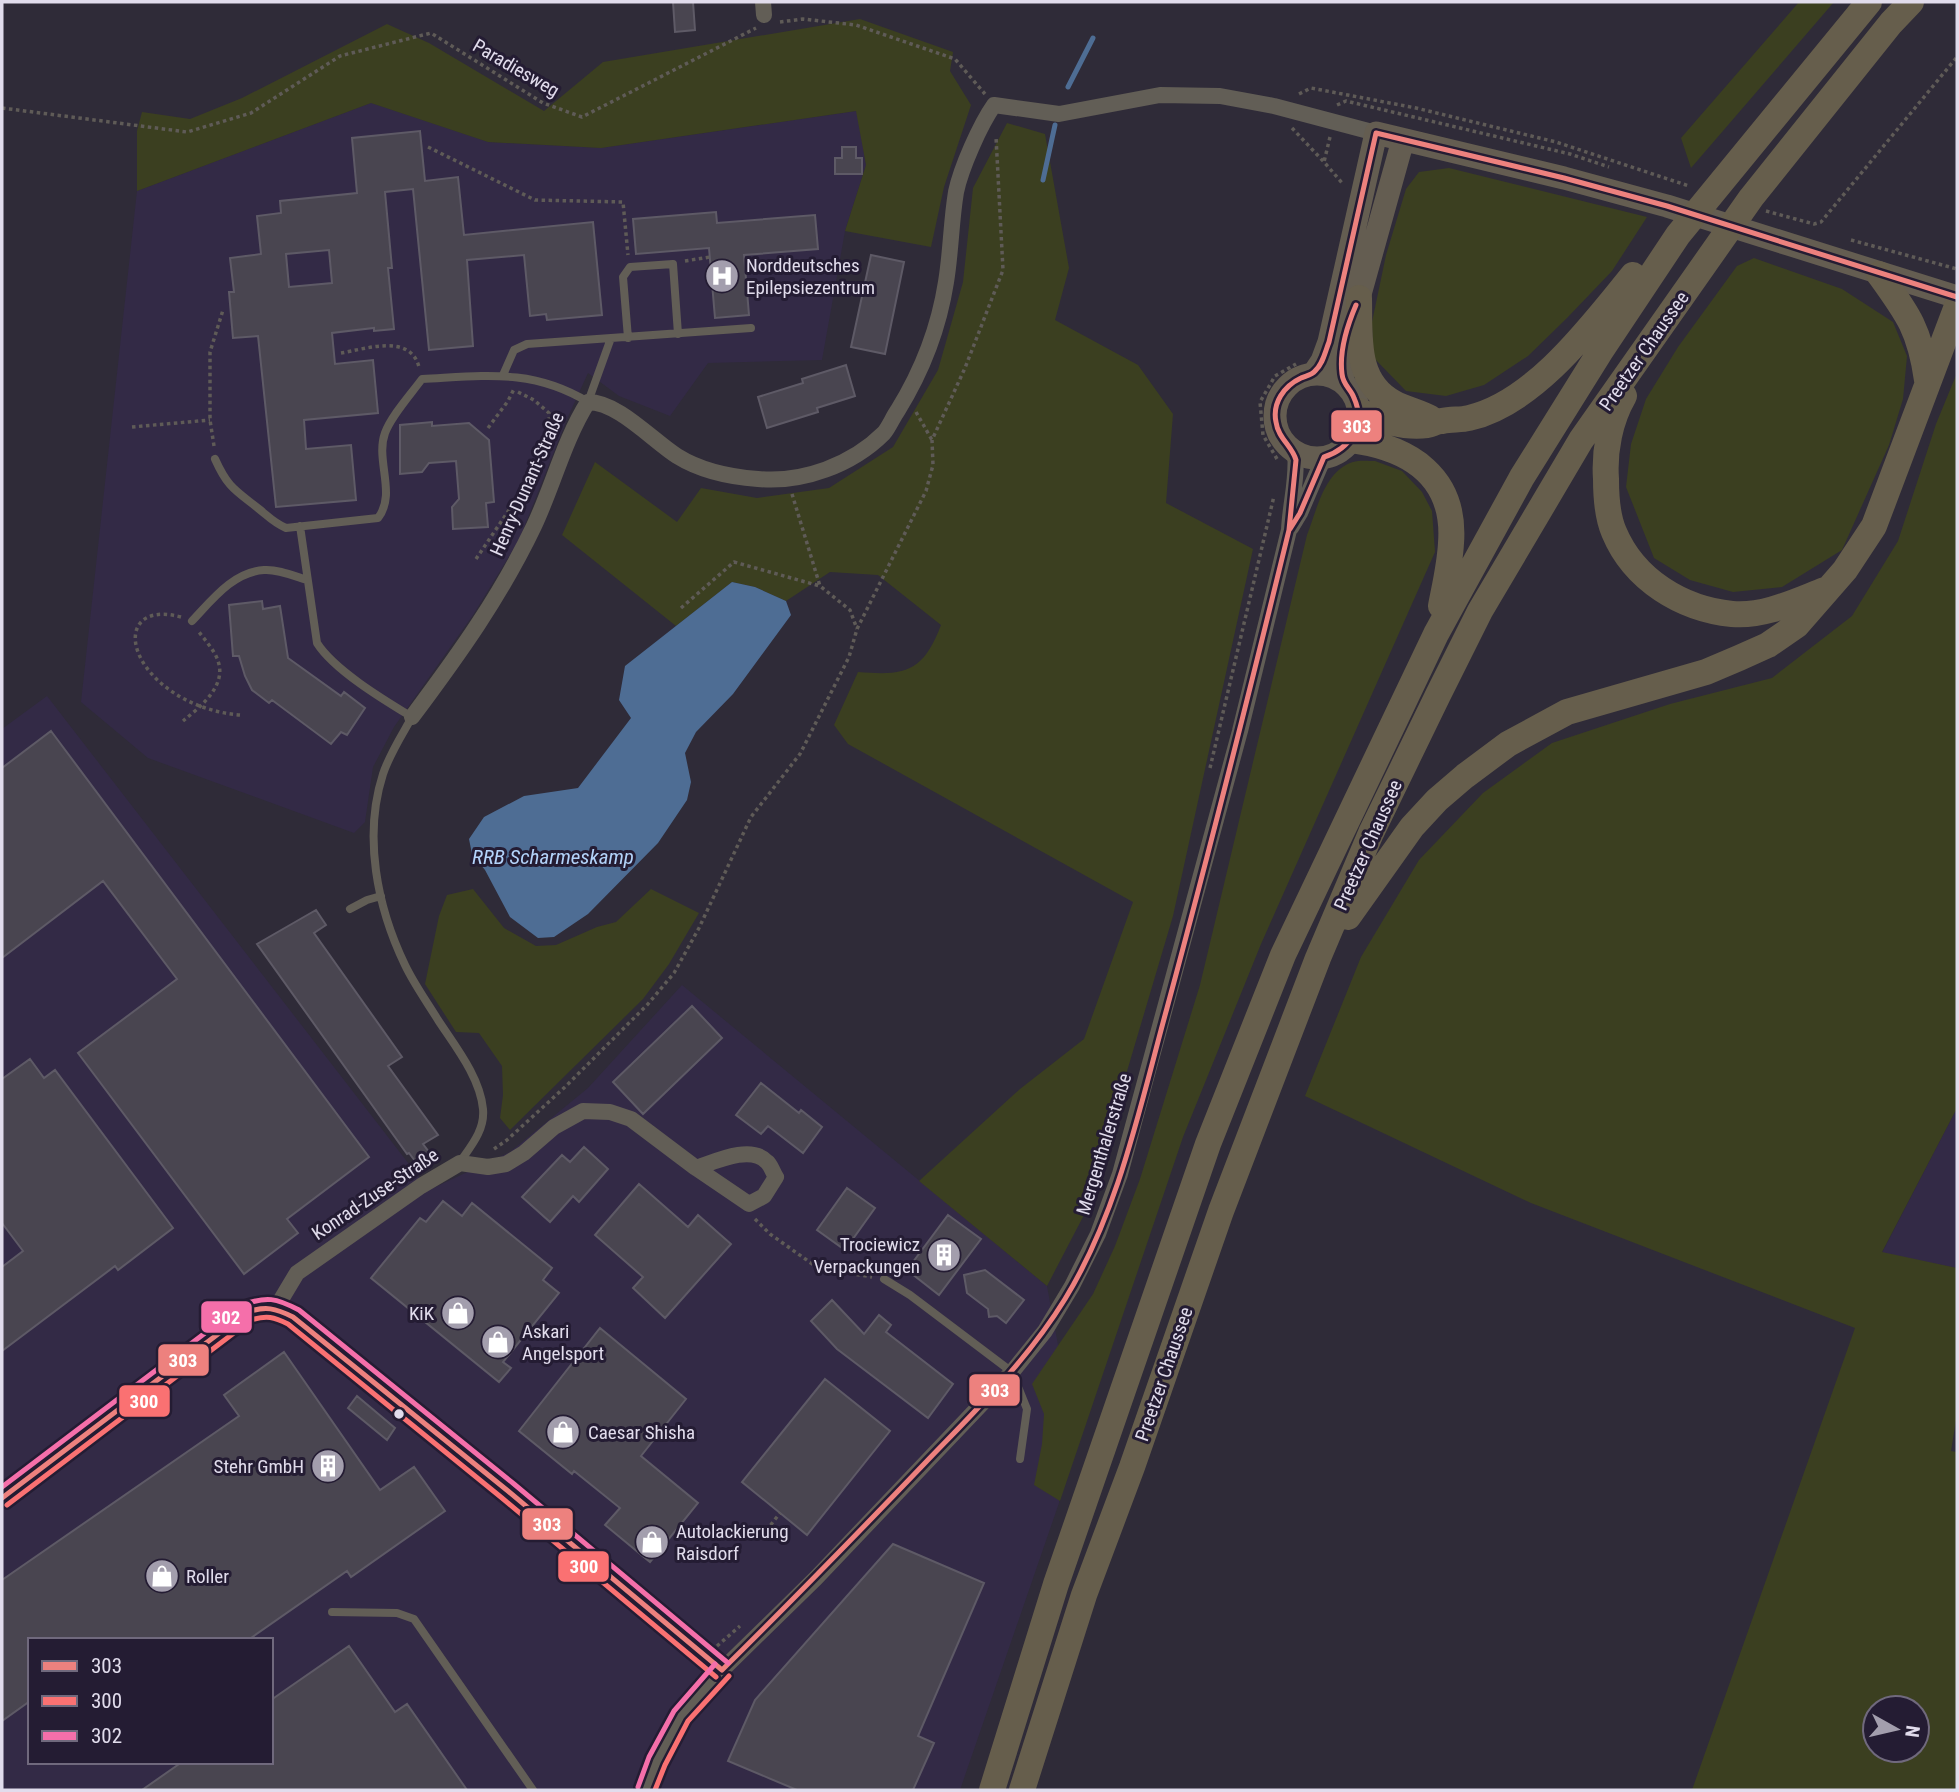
<svg xmlns="http://www.w3.org/2000/svg" width="1959" height="1792" viewBox="0 0 1959 1792" font-family="'Roboto Condensed',sans-serif">
<style>
.built{fill:#332a46;fill-rule:evenodd}
.green{fill:#3b3f20;fill-rule:evenodd}
.water{fill:#4e6d94}
.lines{fill:none;stroke-linecap:round;stroke-linejoin:round}
.stream{stroke:#4e6d94;stroke-width:5}
.building{fill:#494550;stroke:#5e5a66;stroke-width:2;fill-rule:evenodd}
.path{stroke:#5f5b57;stroke-width:3.5;stroke-dasharray:3.5 3.5;stroke-linecap:butt}
.service{stroke:#625e56;stroke-width:8}
.minor{stroke:#625e56;stroke-width:16}
.secondary{stroke:#645d51;stroke-width:23}
.trunk{stroke:#665e4c;stroke-width:26}
.bus-1-casing{stroke:#241c33;stroke-width:10}
.bus-2-casing{stroke:#241c33;stroke-width:10}
.bus-3-casing{stroke:#241c33;stroke-width:10}
.bus-1{stroke:#ed817e;stroke-width:5}
.bus-2{stroke:#fa7172;stroke-width:5}
.bus-3{stroke:#f56faa;stroke-width:5}
.bus-dot{fill:#e1dcec;stroke:#241c33;stroke-width:2.5}
.labels{text-anchor:middle;dominant-baseline:central;stroke-width:6;stroke-linejoin:round;paint-order:stroke}
.street-label{font-size:19px;fill:#e1dcec;stroke:#241c33}
.poi-label{font-size:19px;fill:#e1dcec;stroke:#241c33;text-anchor:start}
.water-label{font-size:21px;font-style:italic;fill:#b3d3fa;stroke:#241c33}
.line-badge{stroke:#241c33;stroke-width:2.5}
.badge-label{font-size:19px;text-anchor:middle;font-weight:bold;fill:#fff}
</style>
<rect width="100%" height="100%" fill="#2f2b38"/>
<path class="built" d="M371,103L488,142L601,148L857,111L866,165L845,231L822,360L708,363L670,416L619,396L588,373L567,419L519,540L473,615L394,727L373,767L365,822L354,833L148,758L81,702L137,191Z
M47,696L429,1190L510,1152L588,1088L682,985L1047,1286L1067,1393L1059,1503L960,1790H2V729ZM30,1640H271V1762H30Z
M1957,1108V1268L1882,1253Z"/>
<path class="green" d="M1799,2H1834L1691,168L1681,138Z
M860,19L953,52L950,71L971,105L944,187L931,247L845,231L866,165L856,111L601,148L488,142L371,103L137,191V131L142,112L190,119L242,98L387,24L429,43L544,111L603,62Z
M1007,123L1045,134L1069,268L1055,320L1138,365L1173,414L1166,503L1253,549L1173,916L1085,1213L1047,1286L919,1181L1020,1089L1084,1039L1133,902L848,744L834,725L858,672C906,676 923,672 941,625L878,575L830,572L786,601L755,587L732,582L676,626L562,535L595,462L677,522L701,488L757,498L829,488L893,447L938,370L963,282L973,188Z
M1449,168L1647,217L1612,271L1567,318L1528,356L1484,385L1446,396L1406,391L1373,357L1372,322L1386,255L1406,189L1419,172Z
M1754,258L1842,289L1893,322L1907,356L1903,399L1889,445L1842,550L1782,587L1733,592L1690,580L1654,558L1626,487L1631,444L1646,399L1678,347L1737,266Z
M1957,373V1108L1882,1252L1957,1268V1414L1951,1451L1957,1452V1790H1692L1855,1328L1531,1203L1305,1096L1361,957L1419,860L1483,793L1552,743L1670,704L1772,678L1852,616L1898,541L1936,424ZM1875,1708H1917V1750H1875Z
M1375,461L1402,471L1422,492L1432,511L1435,552L1261,944L1183,1137L1060,1501L1034,1485L1042,1444L1044,1414L1032,1384L1093,1294L1115,1246L1140,1179L1200,985L1307,535C1317,510 1324,471 1353,462C1359,460 1369,461 1375,461Z
M473,889L504,928L536,946L556,945L597,927L616,922L651,889L699,913L669,964L643,999L510,1130L500,1118L503,1095L502,1066L479,1033L456,1032L425,984L439,916L447,895Z"/>
<path class="water" d="M732,582L755,587L786,601L791,615L733,694L696,732L685,753L691,782L687,800L658,843L588,914L554,937L538,938L510,917L485,870L472,854L469,839L484,817L524,796L578,788L631,718L619,700L625,666Z"/>
<g class="lines">
<path class="stream" d="M1068,87L1093,38
M1043,180L1055,125"/>
</g>
<path class="building" d="M673,2H693L695,30L675,32Z
M420,131L425,181L458,177L464,235L593,222L602,315L547,320L546,314L530,316L524,255L467,260L473,346L429,350L413,189L385,192L392,268H388L394,329L374,331V328L332,333L335,364L373,360L378,413L304,420L306,449L351,445L356,500L276,507L258,336L233,338L229,292H234L230,258L261,254L257,216L281,213L280,201L357,193L352,138ZM329,250L332,283L289,287L286,254Z
M842,147H856V158H862V174H835V158H842Z
M716,212L717,223L815,215L818,249L744,255L749,315L715,318L709,248L636,254L633,219Z
M871,255L904,262L885,354L851,347Z
M846,365L855,396L817,408L818,412L767,428L758,397L803,383L802,379Z
M432,422V426L469,423L489,440L494,502L486,503L488,527L453,529L452,507L459,499L456,461L429,463L422,472L400,474V425Z
M262,601L263,609L280,606L288,658L341,696L344,692L365,708L347,735L341,732L331,744L272,700L269,703L252,690L245,676L239,656H233L229,605Z
M51,731L369,1157L287,1219L298,1233L244,1274L78,1053L177,979L103,881L2,958V768Z
M316,910L326,925L314,933L402,1057L388,1066L438,1135L423,1144L429,1152L415,1161L409,1153L407,1154L257,944Z
M692,1006L722,1038L643,1114L613,1082Z
M30,1059L44,1078L55,1070L173,1228L118,1270L115,1266L2,1351V1267L23,1251L2,1223V1079Z
M761,1083L799,1113L801,1110L822,1127L803,1153L768,1126L761,1134L736,1115Z
M584,1147L608,1169L579,1202L573,1196L550,1222L522,1197L562,1155L570,1162Z
M639,1184L688,1227L698,1215L731,1244L665,1318L633,1288L643,1277L595,1235Z
M847,1188L875,1208L845,1250L817,1230Z
M443,1201L462,1216L472,1203L552,1268L543,1280L559,1293L503,1362L511,1368L499,1382L371,1278L420,1218L426,1222Z
M948,1215L981,1239L939,1295L907,1270Z
M985,1270L1024,1300L1006,1323L997,1316L989,1317L988,1309L967,1293L964,1275Z
M832,1300L864,1334L879,1315L891,1325L886,1332L953,1384L928,1418L837,1349L811,1321Z
M600,1328L686,1399L641,1456L698,1503L650,1562L605,1525L620,1508L574,1471L572,1474L519,1431Z
M284,1352L380,1490L414,1467L445,1511L351,1577L347,1571L248,1640H30V1701L2,1721V1580L239,1416L224,1395Z
M825,1379L890,1431L807,1535L742,1482Z
M357,1396L395,1428L387,1440L348,1408Z
M893,1544L984,1583L918,1736L934,1743L913,1790H797L728,1761L755,1700Z
M349,1646L395,1712L407,1704L467,1790H142L182,1762H271V1700Z"/>
<g class="lines">
<path class="path" d="M780,22L803,19L856,25L955,59L985,94
M1299,94L1311,88L1416,108L1556,142L1689,186
M1337,105L1346,101L1570,154L1609,167
M2,108L187,132L251,113L340,56L431,33L543,103L582,117L756,28
M1292,128L1324,162
M1330,137L1324,162L1343,184
M428,147L535,200L623,202L628,255
M1766,211L1814,224L1821,222L1957,57
M1851,240L1957,269
M685,261L710,257
M341,353C366,349 410,333 419,367
M518,392L534,400L549,413L550,437
M916,412L932,440
M132,427L210,420
M488,428L508,401L514,389
M214,446L210,420V352L223,310
M1277,459L1263,435L1260,402L1275,376L1296,364
M792,494L820,586L850,610L857,629
M476,559L540,464
M681,608L734,562L820,586
M181,617C133,604 123,640 150,672C172,698 208,713 241,715
M183,721C200,707 227,686 218,661C215,651 205,640 199,632
M1210,768L1274,496
M494,1149L507,1140L565,1087L648,1004L674,973L699,928L751,817L800,754L849,657L857,629L926,491L933,465L932,440L965,368L1003,270L996,137
M755,1219L770,1234L818,1268L872,1277
M762,1536L780,1513
M717,1646L740,1626"/>
<path class="service" d="M628,338L623,277L630,267L673,264L678,334
M503,375L514,350L527,344L751,328
M215,459C228,488 235,490 259,509C269,517 274,523 286,528L378,518C397,494 375,460 385,433C391,416 411,394 422,379C484,376 532,368 588,402L611,338
M300,526L317,643C334,670 384,700 412,717C402,735 390,753 383,774C363,836 377,907 405,965C414,984 427,1002 438,1020C455,1046 480,1077 483,1109C485,1130 471,1146 460,1162
M192,621C212,600 233,572 264,570C278,569 294,576 307,580
M350,909L367,900L381,896
M884,1279L910,1295L1012,1372L1027,1409L1020,1459
M332,1612L397,1613L414,1619L533,1790"/>
<path class="minor" d="M763,2L764,15
M1291,528L1300,513L1324,457
M412,717C459,654 500,597 534,526C553,486 564,440 588,402C618,402 652,440 677,456C701,471 730,477 758,479C803,483 852,465 884,433C889,427 893,417 898,410C922,371 939,327 946,282C951,252 951,222 956,192C961,168 980,125 994,105L1059,114L1160,95L1220,96L1274,106L1376,133
M276,1308L297,1273L421,1186L460,1163L488,1167L506,1164L524,1153L554,1127L583,1111L610,1112L631,1119L696,1168L749,1204L764,1196L776,1177C773,1173 771,1165 767,1162C751,1144 714,1162 696,1168
M2,1498L247,1312L264,1307L276,1308L293,1317L508,1491L722,1670
M646,1790L657,1761L681,1716L722,1670L816,1578L1012,1372L1045,1331L1072,1286L1098,1234L1120,1174L1240,731L1289,530C1290,504 1298,478 1295,452"/>
<path class="secondary" d="M1314,373L1322,361L1329,342L1376,133L1564,178L1667,206L1957,297
M1275 416a42 42 0 1 1 84 0a42 42 0 1 1-84 0Z
M1343,382C1341,352 1347,325 1359,298L1403,140"/>
<path class="trunk" d="M1879,274C1908,314 1920,330 1927,380
M1359,298C1360,336 1354,382 1394,403C1405,409 1419,412 1430,418
M1624,396C1610,420 1604,451 1606,479C1606,496 1607,516 1614,532C1634,580 1682,609 1732,614C1764,617 1796,601 1825,590
M1359,411C1381,420 1403,428 1427,425C1432,424 1437,421 1442,421C1451,419 1461,420 1469,418C1535,403 1593,324 1633,275
M1352,440C1410,448 1456,477 1451,543C1450,564 1445,585 1441,606
M1348,917L1412,827L1437,800L1465,776L1508,744L1567,712L1706,672L1739,658L1768,645L1797,625L1845,570L1874,526L1957,306
M992,1790L1056,1584L1208,1144L1283,955L1436,634L1522,477L1600,352L1678,235L1869,2
M1022,1790L1084,1595L1132,1467L1221,1211L1318,958L1371,833L1438,695L1480,611L1581,440L1751,198L1891,23L1911,2"/>
<g class="bus-1-casing">
<path id="bus-1" d="M1290,529L1300,513L1324,457C1350,449 1366,424 1354,398C1351,389 1343,385 1342,374C1339,351 1347,326 1356,305
M2,1498L247,1312C266,1306 275,1308 293,1317L508,1491L722,1670
M722,1670C791,1602 858,1533 925,1463C975,1411 1027,1361 1065,1299C1119,1211 1140,1106 1167,1008C1210,849 1250,690 1289,530L1296,460C1292,446 1278,438 1276,422C1272,403 1284,386 1301,378C1305,376 1312,375 1315,371C1323,364 1325,352 1329,342L1376,133L1564,178L1667,206L1957,297"/>
</g>
<g class="bus-2-casing">
<path id="bus-2" d="M7,1505L251,1320C267,1315 274,1317 288,1324L502,1498L716,1677
M655,1790L665,1765L688,1721L729,1676"/>
</g>
<g class="bus-3-casing">
<path id="bus-3" d="M2,1487L242,1305C267,1296 276,1298 299,1310L514,1484L728,1663
M638,1787L649,1757L674,1711L715,1664"/>
</g>
<use href="#bus-1" class="bus-1"/>
<use href="#bus-2" class="bus-2"/>
<use href="#bus-3" class="bus-3"/>
</g>
<defs>
<g id="hospital-disc" transform="scale(1.75)"><circle r="9.5" fill="#a39ead" stroke="#241c33"/><path d="M-5-5h3v3.5h4V-5h3V5h-3V1.5h-4V5h-3Z" fill="#fff"/></g>
<g id="building-disc" transform="scale(1.75)"><circle r="9.5" fill="#a39ead" stroke="#241c33"/><path d="M-4-6H4V6H1V3H-1V6H-4ZM-2.5-4.3h1.7v1.8h-1.7ZM.8-4.3h1.7v1.8H.8ZM-2.5-1h1.7V.8h-1.7ZM.8-1h1.7V.8H.8Z" fill="#fff"/></g>
<g id="shop-disc" transform="scale(1.75)"><circle r="9.5" fill="#a39ead" stroke="#241c33"/><path d="M-5-2.5h2.3a2.7 3.5 0 0 1 5.4 0H5L5.5 6h-11ZM-1.5-2.5h3a1.5 2.3 0 0 0-3 0Z" fill="#fff"/></g>
</defs>
<g fill-rule="evenodd">
<use href="#hospital-disc" x="722" y="276"/>
<use href="#building-disc" x="944" y="1255"/>
<use href="#shop-disc" x="458" y="1313"/>
<use href="#shop-disc" x="498" y="1342"/>
<use href="#shop-disc" x="563" y="1432"/>
<use href="#building-disc" x="328" y="1466"/>
<use href="#shop-disc" x="652" y="1542"/>
<use href="#shop-disc" x="162" y="1576"/>
</g>
<circle class="bus-dot" cx="399" cy="1414" r="6"/>
<g class="labels">
<g class="street-label">
<text transform="translate(516 68) rotate(30)">Paradiesweg</text>
<text transform="translate(1644 351) rotate(-55)">Preetzer Chaussee</text>
<text transform="translate(527 484) rotate(-66)">Henry-Dunant-Straße</text>
<text transform="translate(1368 845) rotate(-66)">Preetzer Chaussee</text>
<text transform="translate(1104 1144) rotate(-73)">Mergenthalerstraße</text>
<text transform="translate(375 1194) rotate(-34)">Konrad-Zuse-Straße</text>
<text transform="translate(1164 1374) rotate(-71)">Preetzer Chaussee</text>
</g>
<g class="poi-label">
<text x="746" y="265">Norddeutsches<tspan x="746" dy="22">Epilepsiezentrum</tspan></text>
<text x="920" y="1244" text-anchor="end">Trociewicz<tspan x="920" dy="22">Verpackungen</tspan></text>
<text x="434" y="1313" text-anchor="end">KiK</text>
<text x="522" y="1331">Askari<tspan x="522" dy="22">Angelsport</tspan></text>
<text x="588" y="1432">Caesar Shisha</text>
<text x="304" y="1466" text-anchor="end">Stehr GmbH</text>
<text x="676" y="1531">Autolackierung<tspan x="676" dy="22">Raisdorf</tspan></text>
<text x="186" y="1576">Roller</text>
</g>
<g class="water-label">
<text x="553" y="857">RRB Scharmeskamp</text>
</g>
</g>
<g class="line-badge">
<rect x="1330" y="409" width="53" height="34" rx="7" fill="#ed817e"/>
<rect x="200" y="1300" width="53" height="34" rx="7" fill="#f56faa"/>
<rect x="157" y="1343" width="53" height="34" rx="7" fill="#ed817e"/>
<rect x="968" y="1373" width="53" height="34" rx="7" fill="#ed817e"/>
<rect x="118" y="1384" width="53" height="34" rx="7" fill="#fa7172"/>
<rect x="521" y="1507" width="53" height="34" rx="7" fill="#ed817e"/>
<rect x="557" y="1550" width="53" height="33" rx="7" fill="#fa7172"/>
</g>
<g class="badge-label">
<text x="1357" y="433">303</text>
<text x="226" y="1324">302</text>
<text x="183" y="1367">303</text>
<text x="995" y="1397">303</text>
<text x="144" y="1408">300</text>
<text x="547" y="1531">303</text>
<text x="584" y="1573">300</text>
</g>
<rect width="1959" height="1792" fill="none" stroke="#e1dcec" stroke-width="7"/>
<rect x="28" y="1638" width="245" height="126" fill="#241c33" stroke="#70697d" stroke-width="2"/>
<rect x="42" y="1661" width="35" height="10" fill="#ed817e" stroke="#70697d" stroke-width="2"/>
<text x="91" y="1673" font-size="21" fill="#e1dcec">303</text>
<rect x="42" y="1696" width="35" height="10" fill="#fa7172" stroke="#70697d" stroke-width="2"/>
<text x="91" y="1708" font-size="21" fill="#e1dcec">300</text>
<rect x="42" y="1731" width="35" height="10" fill="#f56faa" stroke="#70697d" stroke-width="2"/>
<text x="91" y="1743" font-size="21" fill="#e1dcec">302</text>
<g transform="translate(1896 1729) rotate(98)"><circle r="33" fill="#241c33" stroke="#70697d" stroke-width="2"/>
<path d="M0-5L12 26L0 18L-12 26Z" fill="#a39ead"/>
<text y="-10" font-size="19" font-weight="bold" text-anchor="middle" fill="#e1dcec">N</text>
</g>
</svg>
